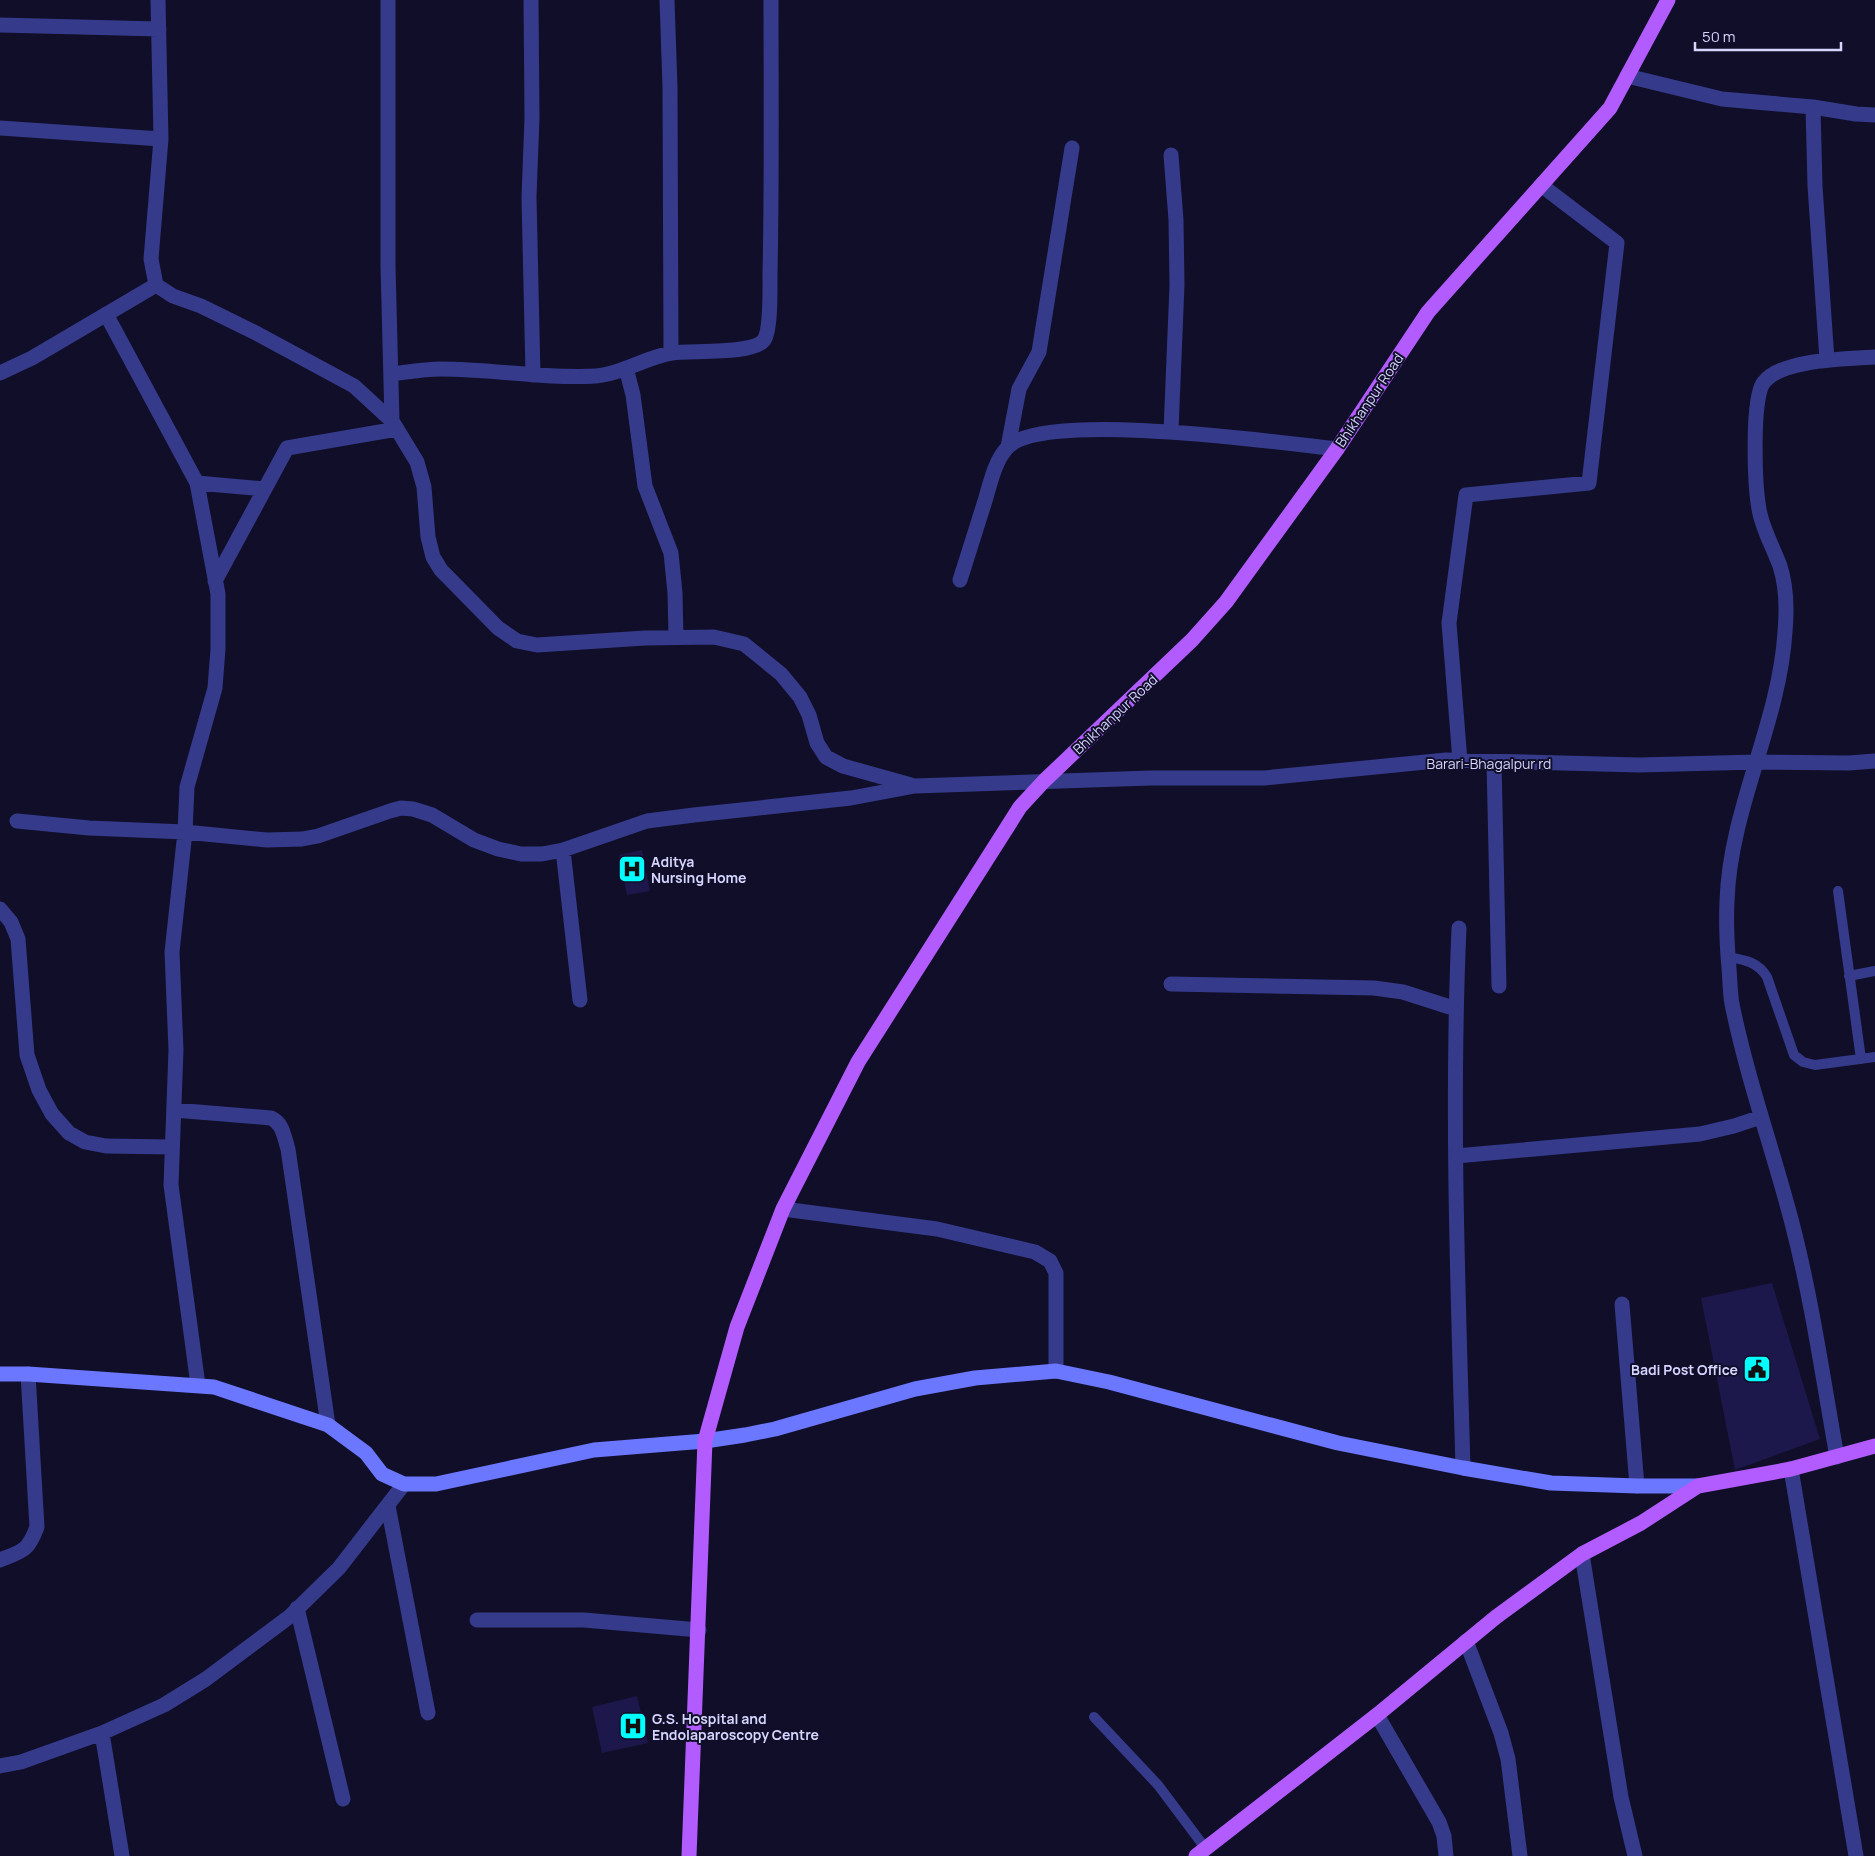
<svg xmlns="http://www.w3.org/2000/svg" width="1875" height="1856" viewBox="0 0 1875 1856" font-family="Manrope,sans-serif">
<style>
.building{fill:#1d184b}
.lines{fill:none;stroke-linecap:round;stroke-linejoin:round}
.lane{stroke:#353a8b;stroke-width:10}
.street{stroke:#353a8b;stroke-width:15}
.secondary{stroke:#6c77ff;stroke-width:15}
.primary{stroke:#b25cff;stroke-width:15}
.labels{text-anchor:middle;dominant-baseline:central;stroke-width:4;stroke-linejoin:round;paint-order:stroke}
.street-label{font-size:14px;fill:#d6d5ff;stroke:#100e28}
.poi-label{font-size:14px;font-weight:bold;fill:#d6d5ff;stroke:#100e28;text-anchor:start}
</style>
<rect width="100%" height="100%" fill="#100e28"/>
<path class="building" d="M642,850L650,891L627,895L619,855Z
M1772,1283L1820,1439L1735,1470L1701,1298Z
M637,1696L648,1743L602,1753L592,1707Z"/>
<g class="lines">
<path class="lane" d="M1838,891L1861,1059
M1728,957C1745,960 1758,962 1767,977L1794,1055L1803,1062L1815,1065L1875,1057
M1849,976L1875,971
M1094,1717L1158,1785L1206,1849"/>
<path class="street" d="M158,0L161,139L151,259L156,285L173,296L201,306L256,333L354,386L392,421L417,462L424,487L428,537L433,557L441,570L498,628L517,641L537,645L645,638L714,637L744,644L781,674L800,697L809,715L817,743L826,757L843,766L911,785
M388,0V266L392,421
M531,0L532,118L529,197L533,375
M667,0L670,87L671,353
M0,25L159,29
M1627,76L1722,99L1813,107L1856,114L1875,115
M1813,107L1815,186L1827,360
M0,128L161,139
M1171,155L1176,220L1177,285L1171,431
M106,314L197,483L264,489
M626,368L633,395L645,486L671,553L675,593L676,638
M0,373L32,358L156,285
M392,374C408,372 424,369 441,369C492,369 544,379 596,376C622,374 646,357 672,353C691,350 754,355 764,340C771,330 770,287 770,273C772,182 771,91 771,0
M1008,447L1019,389L1039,352L1072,148
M197,483L218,594V649L215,688L187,787L185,832L172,952L176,1050L171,1185L198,1385
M960,580C968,554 976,529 984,504C990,485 994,462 1007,448C1040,409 1282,443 1337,449
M215,581L287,448L397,429
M1460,761L1449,623L1466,495L1589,483L1617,243L1541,185
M1494,762L1499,986
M17,821L89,828L185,832L267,840L302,839L318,836L390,811L401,808L413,809L432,815L474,840L498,849L521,854H542L563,850L647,821L694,815L851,798L915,786L1151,778H1264L1446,760L1639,765L1757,762L1849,763L1875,761
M563,850L580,1000
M0,909L11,922L18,939L27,1055L39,1090L52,1114L69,1133L85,1142L106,1146L172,1147
M1459,928C1451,1108 1458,1288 1463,1468
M1171,984L1374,988L1403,992L1456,1009
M174,1110L271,1118C283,1123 284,1137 288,1149L328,1425
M1456,1156L1700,1134L1734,1126L1761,1117
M783,1209L937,1229L1035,1252L1050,1261L1056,1273V1371
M1622,1304L1637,1486
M1837,1457C1823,1379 1812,1300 1792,1223C1773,1150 1747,1078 1732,1004C1730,993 1730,980 1729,968C1727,946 1726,923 1727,901C1730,808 1779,725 1785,632C1787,610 1787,588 1780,566C1773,547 1762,528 1759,509C1755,487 1751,397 1764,382C1782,359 1847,359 1875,357
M1791,1469L1856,1856
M388,1506L428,1713
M1582,1554L1621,1797L1635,1856
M0,1560C23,1551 28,1551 37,1527L28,1374
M297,1608L343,1799
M477,1620H584L699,1630
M1466,1641L1501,1733L1508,1759L1520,1856
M1377,1715L1439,1822L1444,1836L1446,1856
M102,1733L122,1856
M0,1766L21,1762L102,1733L164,1705L206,1679L289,1617L339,1568L404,1484"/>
<path class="secondary" d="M0,1374H28L214,1387L328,1425L366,1453L382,1474L404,1484H436L594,1450L705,1441L745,1435L775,1429L915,1389L975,1378L1056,1371L1109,1382L1338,1443L1463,1468L1551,1483L1637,1486H1698"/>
<path class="primary" d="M689,1856L705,1441L737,1327L783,1209L858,1062L1020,807L1044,781L1192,640L1226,602L1337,449L1428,312L1610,108L1668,0
M1196,1856L1377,1715L1496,1617L1582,1554L1641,1523L1698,1486L1791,1469L1875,1446"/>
</g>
<defs>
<g id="hospital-square" transform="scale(1.4375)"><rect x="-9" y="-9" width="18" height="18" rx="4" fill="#01ffff" stroke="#100e28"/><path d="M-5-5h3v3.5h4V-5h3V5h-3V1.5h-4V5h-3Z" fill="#111"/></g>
<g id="civic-square" transform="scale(1.4375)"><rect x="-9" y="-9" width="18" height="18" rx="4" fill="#01ffff" stroke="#100e28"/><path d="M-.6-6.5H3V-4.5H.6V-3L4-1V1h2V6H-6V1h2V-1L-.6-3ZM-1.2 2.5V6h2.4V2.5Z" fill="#111"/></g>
</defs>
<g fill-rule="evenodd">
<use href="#hospital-square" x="632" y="869"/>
<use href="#civic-square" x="1757" y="1369"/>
<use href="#hospital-square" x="633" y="1726"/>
</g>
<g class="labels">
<g class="street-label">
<text transform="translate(1369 400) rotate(-56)">Bhikhanpur Road</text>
<text transform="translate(1115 714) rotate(-43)">Bhikhanpur Road</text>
<text x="1489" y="763">Barari-Bhagalpur rd</text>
</g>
<g class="poi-label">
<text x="651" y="861">Aditya<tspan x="651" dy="16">Nursing Home</tspan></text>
<text x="1738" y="1369" text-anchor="end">Badi Post Office</text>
<text x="652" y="1718">G.S. Hospital and<tspan x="652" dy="16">Endolaparoscopy Centre</tspan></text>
</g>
</g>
<path d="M1695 42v8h146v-8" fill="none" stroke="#d6d5ff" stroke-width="2.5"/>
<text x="1702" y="42" font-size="15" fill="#d6d5ff" stroke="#100e28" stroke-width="4" paint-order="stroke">50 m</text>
</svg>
